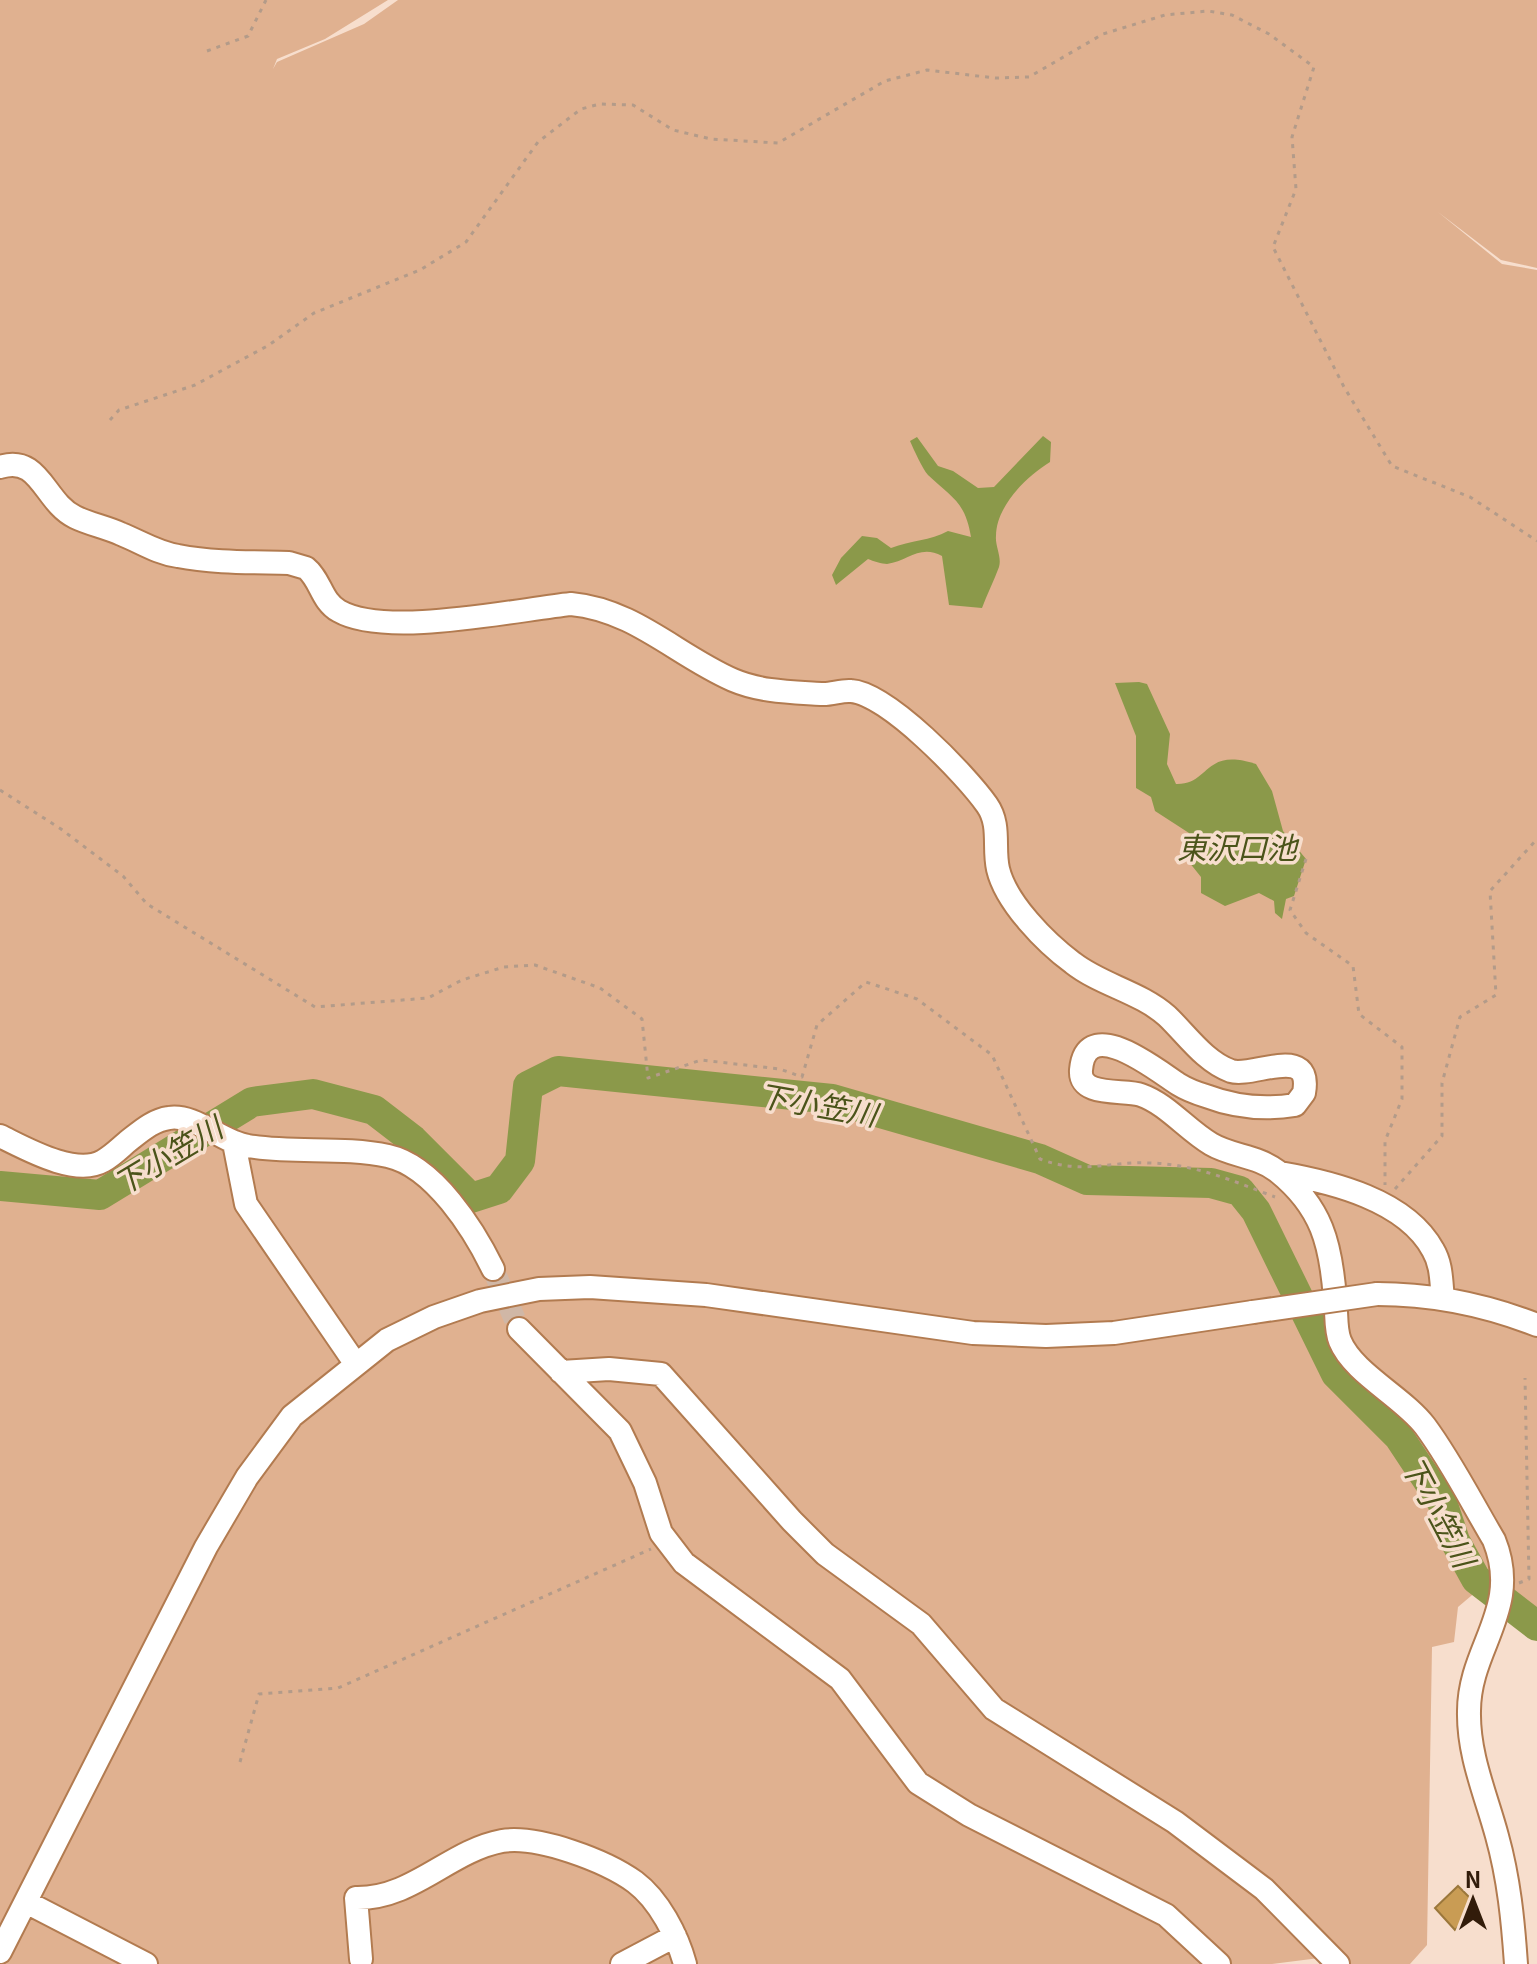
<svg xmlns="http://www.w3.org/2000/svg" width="1537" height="1964" viewBox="0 0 1537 1964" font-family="Georgia,'Noto Sans JP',serif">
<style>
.green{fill:#e0b190}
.water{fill:#8b994a}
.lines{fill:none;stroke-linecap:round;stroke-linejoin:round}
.river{stroke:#8b994a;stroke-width:30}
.building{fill:#c99c54;stroke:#9b773b;stroke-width:2}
.minor-tunnel{stroke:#d0b7a6;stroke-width:22;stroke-dasharray:22 11;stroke-linecap:butt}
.minor-casing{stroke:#b27b50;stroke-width:26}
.path{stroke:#b39b89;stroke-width:3;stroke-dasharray:4 6;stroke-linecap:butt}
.minor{stroke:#fff;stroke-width:22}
.minor-bridge-casing{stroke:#b27b50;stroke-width:26;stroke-linecap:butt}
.minor-bridge{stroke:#fff;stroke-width:22}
.labels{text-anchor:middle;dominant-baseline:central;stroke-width:7;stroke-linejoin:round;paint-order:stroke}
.water-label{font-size:30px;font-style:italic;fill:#4b541a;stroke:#f7decd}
</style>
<rect width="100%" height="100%" fill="#f7decd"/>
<path class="green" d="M0,0H388L325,39L277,59L273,69L277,62L364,24L398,0H1537V268L1501,260L1438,212L1502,264L1537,270V1623L1484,1585L1458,1607L1454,1642L1432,1647L1427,1945L1410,1964H1343L1335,1956L1272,1964H0Z"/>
<path class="water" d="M1043,436L1051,442L1050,462C1027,476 996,506 996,536C995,546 1002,557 999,567C994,581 987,594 982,608L949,605L942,556C920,544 908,561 887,564C882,564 873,561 868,559L836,585L832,575L841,558L862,536L877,538L891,548C911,540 930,541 948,531L971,537C965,501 952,498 928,475C922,468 914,450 910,441L917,437L938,466L953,471L978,488L994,487Z
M1139,682L1147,684L1170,734L1167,764L1176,784C1210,785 1203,747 1256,764L1272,791L1283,831L1306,859L1294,896L1286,899L1282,919L1275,913L1274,901L1259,893L1225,906L1201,893V877L1189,862V833L1155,811L1151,797L1136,788V736L1115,683Z"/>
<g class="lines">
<path class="river" d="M0,1186L100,1195L252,1102L313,1094L374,1110L413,1140L471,1198L499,1189L520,1161L528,1086L558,1071L832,1099L1040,1159L1087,1180L1211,1183L1240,1191L1256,1211L1336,1374L1399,1437L1442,1502L1455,1541L1476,1579L1537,1626"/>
</g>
<path class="building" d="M1458,1886L1479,1907L1455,1930L1435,1908Z"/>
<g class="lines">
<path class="minor-tunnel" d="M493,1269L519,1329"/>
<g class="minor-casing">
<path id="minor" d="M0,467C40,454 44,502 75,517C89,524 106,527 121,534C141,542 157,553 178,556C214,563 252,562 289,563L306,568C321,580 321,601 339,611C386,638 514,610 571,604C635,610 676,655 733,680C761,692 791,692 821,694C831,695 841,690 851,691C887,693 966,775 987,805C1001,825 993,847 998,869C1006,903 1046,943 1073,963C1101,985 1140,992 1167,1016C1186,1034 1205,1062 1231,1071C1253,1078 1313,1043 1304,1093L1295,1105C1264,1110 1235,1107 1206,1096C1196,1093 1186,1089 1178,1084C1159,1072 1086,1012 1081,1070C1079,1098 1124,1089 1141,1095C1167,1104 1187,1130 1211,1144C1231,1156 1258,1156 1277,1171C1322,1207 1331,1244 1335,1299C1337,1312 1335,1329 1340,1341C1353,1373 1403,1397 1425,1426C1451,1461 1472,1503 1494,1540C1522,1609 1469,1647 1469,1711C1468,1755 1486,1795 1497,1836C1509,1879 1513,1921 1516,1964
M0,1136C25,1148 75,1177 103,1161C112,1156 120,1148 127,1142C140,1132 153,1120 169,1118C196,1114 221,1142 248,1146C293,1154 343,1146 388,1156C434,1166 474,1230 493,1269
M234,1143L246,1204L355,1363
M1280,1173C1332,1182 1406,1200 1433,1250C1442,1265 1441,1282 1443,1299
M1377,1294C1432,1294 1486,1305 1537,1325
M519,1329L620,1431L645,1483L661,1533L684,1563L840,1679L918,1783L969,1815L1166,1915L1219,1964
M561,1372L609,1369L661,1374L792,1521L825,1554L921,1624L994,1709L1175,1822L1264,1889L1338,1964
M26,1902L146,1964
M0,1952L206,1547L247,1477L292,1416L387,1340L434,1317L480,1301L539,1289L590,1287L706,1295L973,1333L1046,1336L1114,1333L1253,1312
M361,1959L356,1898C413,1899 449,1851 502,1841C538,1835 606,1861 635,1882C659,1900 677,1935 685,1964
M622,1964L675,1936"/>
</g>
<path class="path" d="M207,51L248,36L266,0
M110,420L119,410L195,385L269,345L314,313L420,270L466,242L538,142L581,109L600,104L633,105L673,130L711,139L778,143L885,81L927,70L995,78L1029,77L1103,34L1165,15L1208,11L1232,15L1269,34L1314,67L1292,137L1296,189L1273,247L1344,387L1392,466L1470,497L1537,541
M0,790L61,829L123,876L147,904L315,1007L428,998L462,980L504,967L535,965L600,988L642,1019L648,1078L701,1060L780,1069L802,1077L817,1025L866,982L917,999L992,1055L1040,1159C1082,1175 1108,1161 1150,1163C1195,1164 1233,1181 1275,1197
M1306,859L1290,910L1306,933L1353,966L1359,1014L1402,1047V1099L1385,1141V1185
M1395,1189L1442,1136V1083L1460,1017L1496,995L1490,891L1537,839
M1519,1583L1529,1579L1525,1378
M240,1762L259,1694L338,1688L651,1549"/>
<use href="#minor" class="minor"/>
<g class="minor-bridge-casing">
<path id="minor-bridge" d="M1253,1312L1377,1294"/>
</g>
<use href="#minor-bridge" class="minor-bridge"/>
</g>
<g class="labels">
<g class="water-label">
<text x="1237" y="846">東沢口池</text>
<text transform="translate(818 1103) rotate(10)">下小笠川</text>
<text transform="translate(167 1154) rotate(-31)">下小笠川</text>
<text transform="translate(1440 1511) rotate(62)">下小笠川</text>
</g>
</g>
<g transform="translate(1473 1900)" stroke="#f7decd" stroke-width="6" paint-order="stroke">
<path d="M0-6L14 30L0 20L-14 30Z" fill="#321c0a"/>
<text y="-12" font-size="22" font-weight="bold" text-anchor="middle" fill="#321c0a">N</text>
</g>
</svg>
